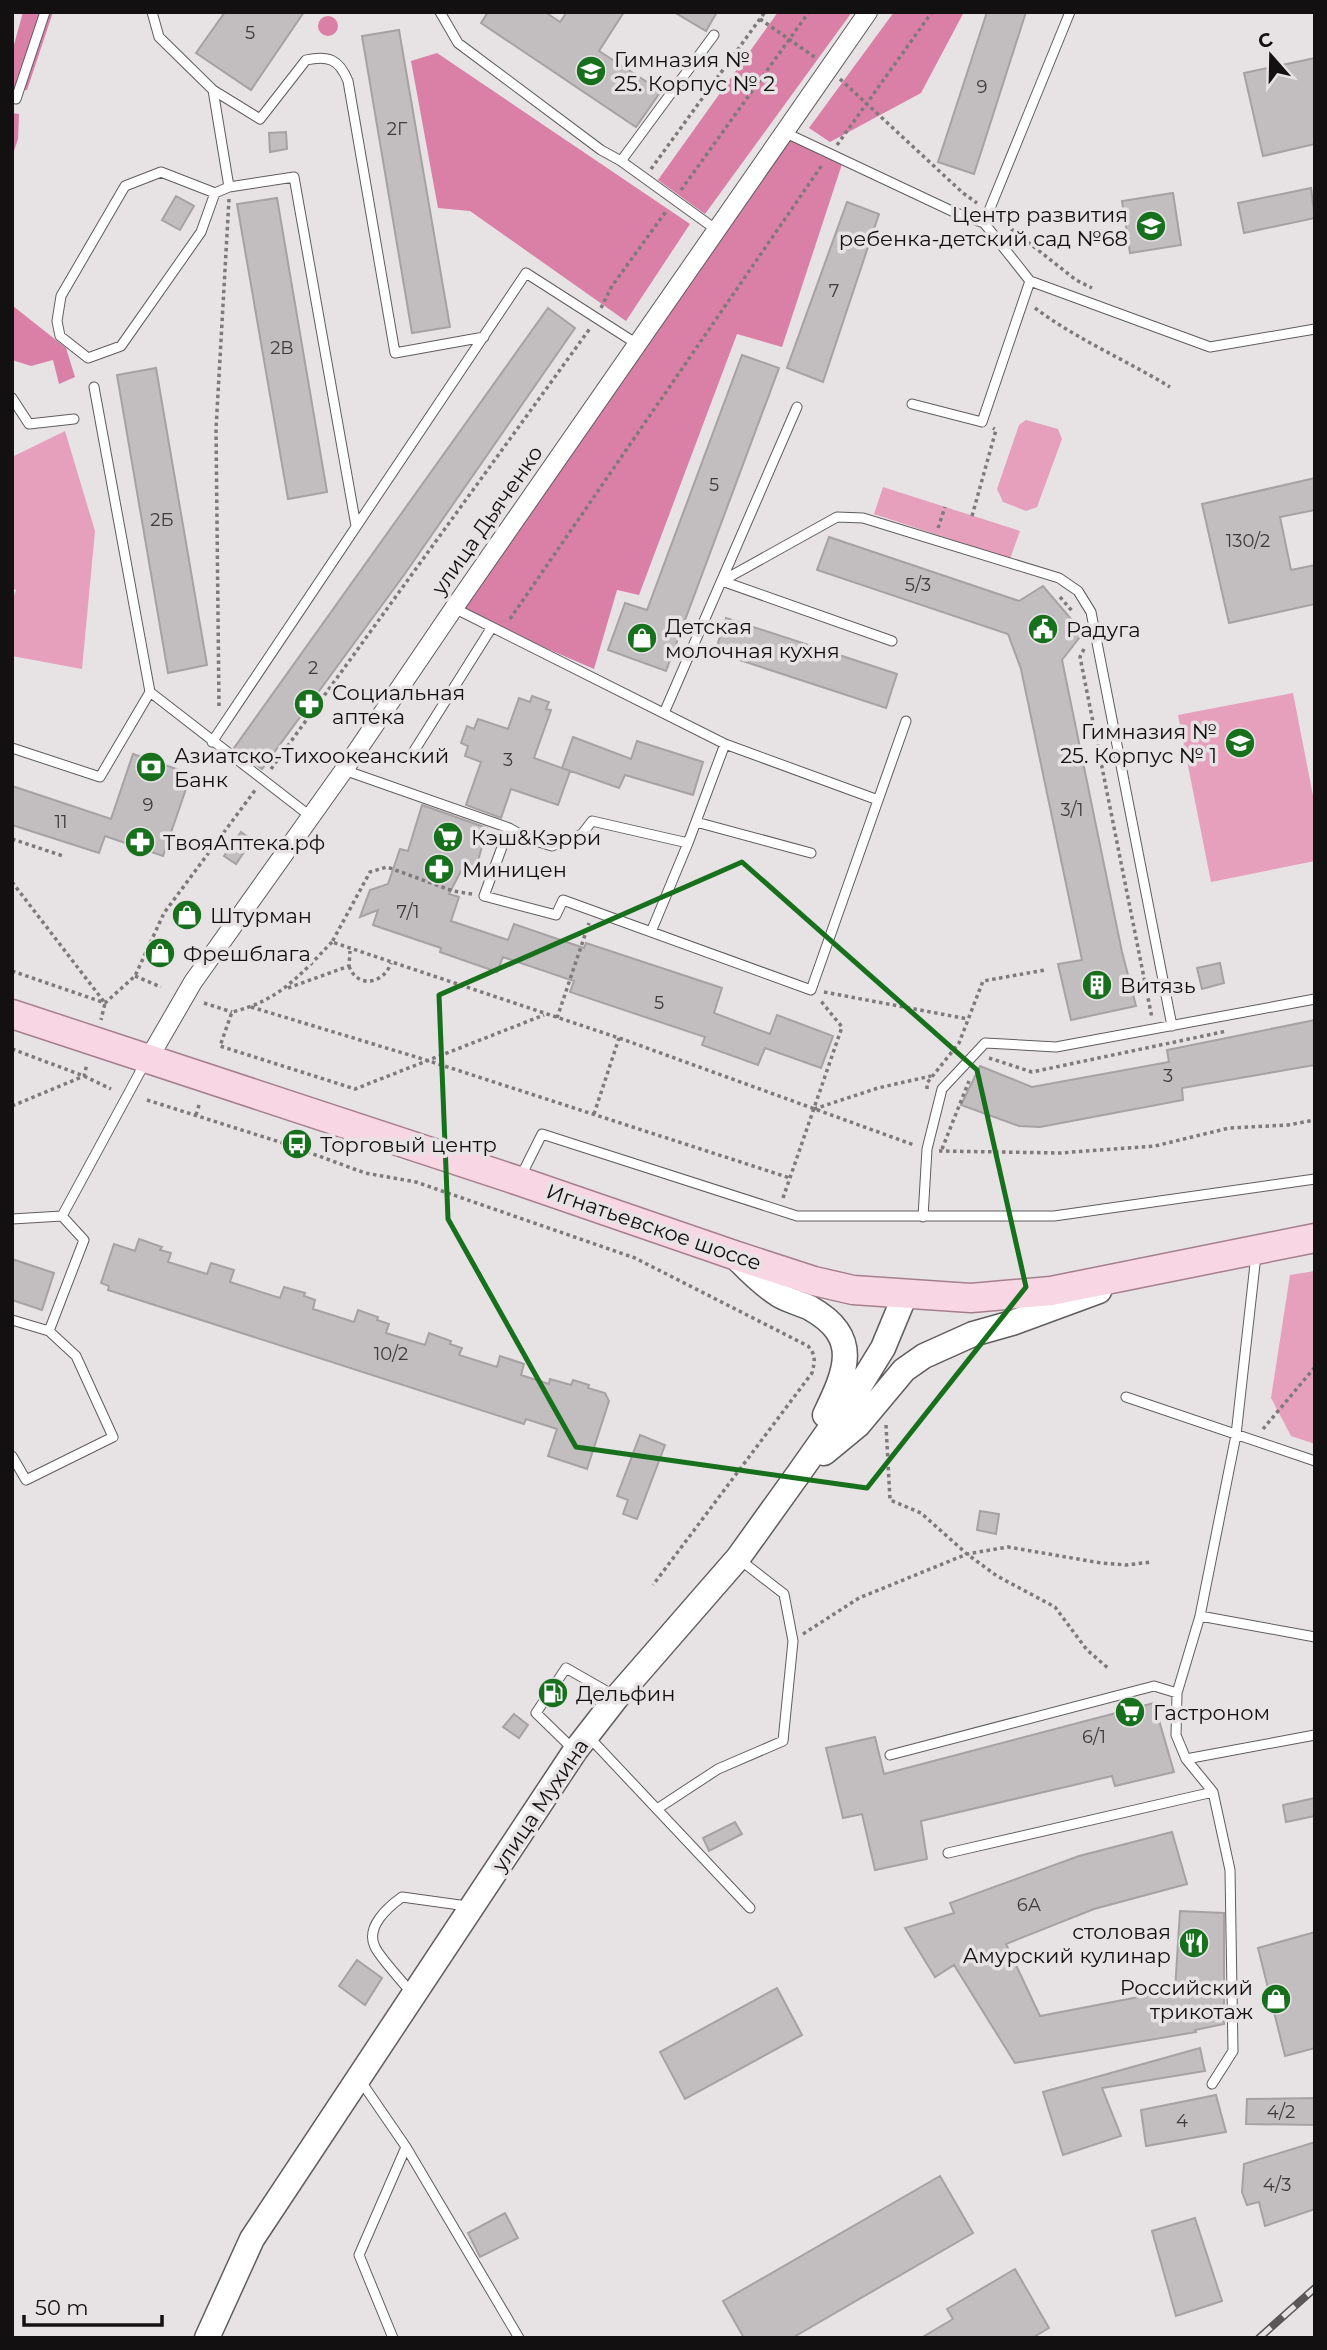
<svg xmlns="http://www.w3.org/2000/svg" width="1327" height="2350" viewBox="0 0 1327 2350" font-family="Montserrat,sans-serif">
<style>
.green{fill:#e6a0bc}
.forest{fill:#da7fa6}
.building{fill:#c2bdbf;stroke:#a7a1a3;stroke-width:2}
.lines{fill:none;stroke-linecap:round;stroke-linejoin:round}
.lane-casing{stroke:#615c5e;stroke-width:11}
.street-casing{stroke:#615c5e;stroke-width:20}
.secondary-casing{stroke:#615c5e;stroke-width:27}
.primary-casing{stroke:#a57f8d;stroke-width:31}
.path{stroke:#7e7a7b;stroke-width:3.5;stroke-dasharray:3.5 3.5;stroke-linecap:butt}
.lane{stroke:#fff;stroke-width:9}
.street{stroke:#fff;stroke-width:18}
.secondary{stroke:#fff;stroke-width:24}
.primary{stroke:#f8d6e3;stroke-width:28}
.rail-casing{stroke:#5a5758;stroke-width:8}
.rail{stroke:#e7e2e4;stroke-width:5;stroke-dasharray:16;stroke-linecap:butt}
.marked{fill:none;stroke:#16701c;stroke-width:5;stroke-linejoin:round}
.labels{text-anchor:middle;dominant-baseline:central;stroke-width:7;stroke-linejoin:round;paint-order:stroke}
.number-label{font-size:18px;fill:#3e3b3c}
.poi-label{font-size:21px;fill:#121010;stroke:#e7e2e4;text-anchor:start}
.street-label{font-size:21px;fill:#121010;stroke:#e7e2e4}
</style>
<rect width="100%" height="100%" fill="#e7e2e4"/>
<path class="green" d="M1026,420L1058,429L1062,439L1037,507L1026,511L1003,502L997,489L1019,425Z
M65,431L95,531L82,669L12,656V602L16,590L12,588V457Z
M883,487L1020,531L1010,559L874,514Z
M1293,693L1315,806V861L1211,882L1178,715Z
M1315,1271V1444L1291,1436L1271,1398L1290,1275Z"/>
<path class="forest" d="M23,12H53L27,90H12V52Z
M778,12H852L705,214L658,180Z
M894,12H964L921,93L830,142L809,128Z
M318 26a10 10 0 1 1 20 0a10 10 0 1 1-20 0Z
M437,53L690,224L626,321L470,211L438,208L411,61Z
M12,113L19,114L18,139L12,157Z
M786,133L843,161L782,347L737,334L639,595L617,590L594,669L454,608Z
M13,306L66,348L75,377L59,384L53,360L31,366L12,360Z"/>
<path class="building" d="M225,12H304L251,90L196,53Z
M488,12H545L560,22L567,12H624L599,51L661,91L636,127L481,23Z
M674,12H717L706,31Z
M987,12H1026L974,174L938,162Z
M399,30L450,327L412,333L362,36Z
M1315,58V144L1263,156L1244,73Z
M286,132L287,149L270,152L269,133Z
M1311,188L1315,218L1244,233L1238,203Z
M1173,193L1181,245L1130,253L1122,201Z
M176,196L194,206L180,230L162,220Z
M277,198L327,492L288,499L237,204Z
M847,202L879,214L823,382L787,368Z
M548,308L575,328L404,575L262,769L234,748Z
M742,355L779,368L666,671L608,650L625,603L647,610Z
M156,368L207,665L168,673L117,375Z
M1315,478V510L1280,517L1291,570L1315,565V604L1229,623L1202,504Z
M829,537L1019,601L1043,586L1083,633L1062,660L1122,952L1136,1006L1071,1020L1058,964L1082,960L1021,669L1008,634L817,570Z
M726,618L897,674L886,708L715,652Z
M532,696L549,702L546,709L551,710L534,758L570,771L558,805L511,789L501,818L466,805L481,762L465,756L468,746L461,743L467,726L474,729L478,719L508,729L519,698L530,702Z
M573,737L631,759L637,741L703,762L693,795L625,775L619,788L562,768Z
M133,754L191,774L163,856L105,836L99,853L12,825V786L111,819Z
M422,805L487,828L475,872L462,869L449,894L459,897L451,921L508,940L514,924L584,948L586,943L722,988L714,1013L770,1034L777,1015L833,1036L821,1068L765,1048L758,1065L702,1045L705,1037L570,992L574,981L503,957L497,972L440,952L441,948L373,925L378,910L360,917L370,890L388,884L400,849L408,851Z
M241,832L252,840L236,864L224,856Z
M1220,963L1224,983L1202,989L1197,968Z
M1315,1020V1065L1182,1088L1183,1100L1040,1127L1019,1126L961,1105L980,1066L1032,1087L1169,1062L1167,1050Z
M139,1239L162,1247L160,1250L171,1253L168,1262L207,1274L211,1263L234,1270L230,1282L280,1298L284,1287L305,1293L304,1296L315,1300L313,1309L354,1322L358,1310L378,1317L377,1320L389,1324L386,1333L425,1345L429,1333L451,1341L450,1344L462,1348L459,1355L497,1367L500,1356L524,1364L521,1375L549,1384L550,1379L571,1385L573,1380L589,1385L588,1388L605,1393L609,1401L587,1469L548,1456L557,1429L526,1419L524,1424L108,1290L109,1286L101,1283L114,1244L135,1251Z
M12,1259L54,1273L42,1310L12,1300Z
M640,1435L665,1445L637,1519L623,1514L628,1500L617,1496Z
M980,1511L999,1514L996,1534L977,1530Z
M1154,1703L1174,1772L1115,1786L1112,1776L921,1821L927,1859L875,1870L862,1814L843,1818L826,1748L875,1737L884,1774Z
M514,1714L528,1725L519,1738L503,1727Z
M1315,1798V1816L1286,1822L1283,1805Z
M735,1822L742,1834L709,1851L703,1838Z
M1172,1832L1187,1884L1094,1909L1006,1944L1040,2016L1175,1990L1180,1911L1224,1913V2024L1195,2030L1196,2032L1015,2063L954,1965L935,1977L905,1928L954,1913L950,1903L1079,1856Z
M1315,1932V2048L1285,2056L1258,1948Z
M357,1960L382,1978L365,2005L339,1986Z
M777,1988L802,2035L685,2099L660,2052Z
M1200,2048L1205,2071L1102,2088L1121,2136L1063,2155L1043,2092Z
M1216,2095L1226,2132L1146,2146L1141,2110Z
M1315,2098V2125L1246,2124L1247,2099Z
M1315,2142V2209L1265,2226L1259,2202L1247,2205L1242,2192L1244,2164Z
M940,2176L973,2233L792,2338H744L723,2301Z
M505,2213L518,2238L480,2257L468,2233Z
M1195,2218L1222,2301L1176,2316L1152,2231Z
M1015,2269L1049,2328L1032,2338H921L953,2319L947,2309Z"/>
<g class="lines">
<g class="lane-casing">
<path id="lane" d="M152,12L159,37L213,90L229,187L215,193L161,172L125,186L61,296L57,321L60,336L88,358L121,346L201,232L215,193
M440,12L458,43L601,150L621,161L718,231
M213,90L260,119L306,60C328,55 339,59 348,81L395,353L484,337
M16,99L45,12
M786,133L956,213L984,223L1030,281L1210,347L1315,329
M621,161L714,35
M229,187L294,177L356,526
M984,223L1070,12
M94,387L150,692L310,816
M12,398L29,424L74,419
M912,404L982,422L1030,281
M722,581L837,517L863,518L1059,578L1078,591L1091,612L1172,1026
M722,581L892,641
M454,608L725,744L688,843L651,932
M664,713L797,407
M212,742L526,273L637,344
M725,744L878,800
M12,748L100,777L150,692
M409,759L492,627
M344,770L509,828L529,839L552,846L582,834L592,821L688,843
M696,822L811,853
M509,828L484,896L556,915L563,900L811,990L906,721
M521,1176L542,1134L797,1216H1054L1315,1179
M923,1217L927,1149L942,1089L985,1043L1056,1047L1315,999
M12,1219L62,1216L146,1061
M12,1320L49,1331L84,1240L62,1216
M1126,1397L1315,1461
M12,1456L26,1480L113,1437L76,1356L49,1331
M1200,1616L1315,1637
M588,1736L750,1908
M575,1751L536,1713L566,1668L615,1696
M890,1755L1154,1686L1177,1693
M1186,1759L1315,1735
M657,1809L718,1769L783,1741L793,1641L784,1594L739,1559
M948,1853L1213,1792
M413,1995C404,1983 380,1958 375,1947C365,1927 388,1907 402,1897L467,1906
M360,2080L406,2147L519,2338
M1212,2084L1233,2051L1230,1870L1213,1792L1186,1759L1176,1735L1177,1693L1200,1616L1236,1435L1256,1255
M393,2338L359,2255L406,2147"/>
</g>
<g class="street-casing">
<path id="street" d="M149,1058L193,982L344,770L454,608L868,12"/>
</g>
<g class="secondary-casing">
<path id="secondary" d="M734,1255C748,1270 762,1284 779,1295C789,1301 800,1303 810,1308C862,1337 846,1371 825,1415
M824,1453L858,1425L904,1370L924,1356L973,1334L1012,1323L1099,1291
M207,2338L252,2239L575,1751L617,1697L738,1558L799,1473L854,1395L883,1348L905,1295"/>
</g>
<g class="primary-casing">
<path id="primary" d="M12,1014L519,1181L734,1255L814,1281L853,1290L971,1298L1051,1291L1315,1238"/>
</g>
<path class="path" d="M760,19L816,58
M840,79L963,193L977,203
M837,145L932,12
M651,169L765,12
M681,190L809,12
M1000,220L1076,280L1092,288
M601,308L612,286L667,210
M1035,308C1076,339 1126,360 1170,387
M972,516L996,430L993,428
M938,528L945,507
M1060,597L1073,612
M510,619L822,165
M1084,649L1080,657L1152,1018
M219,706L216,429L229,199
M271,769L591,327
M12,839L63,856
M12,882L105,1003L101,1020
M472,894L453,891L387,867L370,872L332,942L622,1039L914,1145
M332,942C300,975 279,1001 232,1012L220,1046L355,1089L544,1015
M349,966C357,989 384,984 391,963
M12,971L105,1003L135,976L164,913L256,789
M135,976L161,987
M288,988L349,966L350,951
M824,992L968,1019
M204,1003L232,1012
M251,1007L426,1060L790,1178
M557,1018L589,923
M12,1049L84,1076L111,1089
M989,1058L1032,1072L1227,1031
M927,1089V1083L959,1043L983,981L1045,970
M147,1100L286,1144L365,1173L416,1182L635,1258L808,1346C816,1355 815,1361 812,1373L653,1585
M12,1106L84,1076L87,1064
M814,1109L878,1088L931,1076
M594,1114L619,1038
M196,1115L200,1102
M942,1149L969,1081
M939,1151L1060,1153L1155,1146L1229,1128L1288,1125L1315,1120
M783,1198L842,1027L820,1000
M886,1425L890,1500L921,1513L967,1554L997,1576L1055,1607L1087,1650L1108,1668
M1263,1429L1315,1367
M803,1634L859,1598L967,1554L1008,1547L1101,1563L1126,1565L1151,1562"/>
<use href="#lane" class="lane"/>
<use href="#street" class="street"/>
<use href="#secondary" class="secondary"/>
<use href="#primary" class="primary"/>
<g class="rail-casing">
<path id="rail" d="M1259,2338L1315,2288"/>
</g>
<use href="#rail" class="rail"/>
</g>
<path class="marked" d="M742,862L977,1070L1026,1287L867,1488L576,1447L448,1219L439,995Z"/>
<defs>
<g id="school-disc" transform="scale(1.575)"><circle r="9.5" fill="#16701c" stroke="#e7e2e4"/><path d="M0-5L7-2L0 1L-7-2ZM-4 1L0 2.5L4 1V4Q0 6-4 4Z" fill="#fff"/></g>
<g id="civic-disc" transform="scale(1.575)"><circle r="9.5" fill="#16701c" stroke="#e7e2e4"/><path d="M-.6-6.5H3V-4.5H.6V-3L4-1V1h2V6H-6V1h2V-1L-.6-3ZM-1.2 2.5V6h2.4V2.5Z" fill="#fff"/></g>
<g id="shop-disc" transform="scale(1.575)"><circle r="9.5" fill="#16701c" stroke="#e7e2e4"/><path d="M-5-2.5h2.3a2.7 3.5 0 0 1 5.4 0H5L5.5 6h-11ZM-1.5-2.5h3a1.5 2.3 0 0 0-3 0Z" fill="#fff"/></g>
<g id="pharmacy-disc" transform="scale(1.575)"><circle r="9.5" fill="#16701c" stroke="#e7e2e4"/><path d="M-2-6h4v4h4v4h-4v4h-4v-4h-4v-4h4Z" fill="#fff"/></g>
<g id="bank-disc" transform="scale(1.575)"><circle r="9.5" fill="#16701c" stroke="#e7e2e4"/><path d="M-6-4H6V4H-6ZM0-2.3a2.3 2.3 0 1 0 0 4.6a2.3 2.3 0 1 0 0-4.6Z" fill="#fff"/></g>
<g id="supermarket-disc" transform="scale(1.575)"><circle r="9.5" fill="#16701c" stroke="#e7e2e4"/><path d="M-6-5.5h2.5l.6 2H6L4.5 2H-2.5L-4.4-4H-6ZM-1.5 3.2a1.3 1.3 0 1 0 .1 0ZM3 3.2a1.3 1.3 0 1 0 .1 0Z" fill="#fff"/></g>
<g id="building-disc" transform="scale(1.575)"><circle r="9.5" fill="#16701c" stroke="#e7e2e4"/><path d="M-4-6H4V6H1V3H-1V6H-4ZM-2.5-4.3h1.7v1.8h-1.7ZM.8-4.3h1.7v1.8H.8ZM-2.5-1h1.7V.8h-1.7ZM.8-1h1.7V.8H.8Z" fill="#fff"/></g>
<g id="bus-disc" transform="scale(1.575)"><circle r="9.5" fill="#16701c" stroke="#e7e2e4"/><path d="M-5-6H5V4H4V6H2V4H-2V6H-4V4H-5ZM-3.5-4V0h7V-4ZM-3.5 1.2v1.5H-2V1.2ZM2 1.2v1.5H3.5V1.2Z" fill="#fff"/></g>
<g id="fuel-disc" transform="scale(1.575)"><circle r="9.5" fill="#16701c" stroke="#e7e2e4"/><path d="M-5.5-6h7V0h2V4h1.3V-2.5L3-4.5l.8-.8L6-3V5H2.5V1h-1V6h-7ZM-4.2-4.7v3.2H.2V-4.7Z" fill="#fff"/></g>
<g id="restaurant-disc" transform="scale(1.575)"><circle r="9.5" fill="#16701c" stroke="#e7e2e4"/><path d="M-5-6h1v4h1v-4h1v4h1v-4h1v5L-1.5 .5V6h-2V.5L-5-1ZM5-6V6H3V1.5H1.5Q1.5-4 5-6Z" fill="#fff"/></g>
</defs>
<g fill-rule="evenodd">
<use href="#school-disc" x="591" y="71"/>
<use href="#school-disc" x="1151" y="226"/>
<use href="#civic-disc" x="1043" y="629"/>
<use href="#shop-disc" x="642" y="638"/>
<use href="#pharmacy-disc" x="309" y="704"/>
<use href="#school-disc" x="1240" y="743"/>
<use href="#bank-disc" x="151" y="767"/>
<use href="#supermarket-disc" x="448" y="837"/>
<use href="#pharmacy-disc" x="140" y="842"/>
<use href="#pharmacy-disc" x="439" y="869"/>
<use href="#shop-disc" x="187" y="915"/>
<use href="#shop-disc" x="160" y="953"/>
<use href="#building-disc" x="1097" y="985"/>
<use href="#bus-disc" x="297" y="1144"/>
<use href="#fuel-disc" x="553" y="1693"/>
<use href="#supermarket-disc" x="1130" y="1712"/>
<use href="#restaurant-disc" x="1194" y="1943"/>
<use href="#shop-disc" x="1276" y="1999"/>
</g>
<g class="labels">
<g class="number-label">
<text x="250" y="33">5</text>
<text x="982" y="87">9</text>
<text x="397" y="129">2Г</text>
<text x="834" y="291">7</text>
<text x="282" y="348">2В</text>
<text x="714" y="485">5</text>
<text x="162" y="520">2Б</text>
<text x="1248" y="541">130/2</text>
<text x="918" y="585">5/3</text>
<text x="313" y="668">2</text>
<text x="508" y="760">3</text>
<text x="148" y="805">9</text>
<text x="1072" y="810">3/1</text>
<text x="61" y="822">11</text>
<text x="408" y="912">7/1</text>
<text x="659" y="1003">5</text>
<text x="1168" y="1076">3</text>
<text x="391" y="1354">10/2</text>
<text x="1094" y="1737">6/1</text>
<text x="1029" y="1905">6А</text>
<text x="1281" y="2112">4/2</text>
<text x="1182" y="2121">4</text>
<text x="1277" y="2185">4/3</text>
</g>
<g class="poi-label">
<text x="614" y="59">Гимназия №<tspan x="614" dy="24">25. Корпус № 2</tspan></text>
<text x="1128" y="214" text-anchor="end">Центр развития<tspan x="1128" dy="24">ребенка-детский сад №68</tspan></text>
<text x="665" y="626">Детская<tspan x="665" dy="24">молочная кухня</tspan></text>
<text x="1066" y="629">Радуга</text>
<text x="332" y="692">Социальная<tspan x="332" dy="24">аптека</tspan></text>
<text x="1217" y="731" text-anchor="end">Гимназия №<tspan x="1217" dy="24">25. Корпус № 1</tspan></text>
<text x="174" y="755">Азиатско-Тихоокеанский<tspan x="174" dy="24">Банк</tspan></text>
<text x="471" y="837">Кэш&amp;Кэрри</text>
<text x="163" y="842">ТвояАптека.рф</text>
<text x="462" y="869">Миницен</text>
<text x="210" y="915">Штурман</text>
<text x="183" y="953">Фрешблага</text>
<text x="1120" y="985">Витязь</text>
<text x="320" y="1144">Торговый центр</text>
<text x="576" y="1693">Дельфин</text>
<text x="1153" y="1712">Гастроном</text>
<text x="1171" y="1931" text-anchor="end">столовая<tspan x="1171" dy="24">Амурский кулинар</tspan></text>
<text x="1253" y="1987" text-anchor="end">Российский<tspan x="1253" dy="24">трикотаж</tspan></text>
</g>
<g class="street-label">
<text transform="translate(487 520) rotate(-55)">улица Дьяченко</text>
<text transform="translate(654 1227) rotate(19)">Игнатьевское шоссе</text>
<text transform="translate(540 1805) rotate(-56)">улица Мухина</text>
</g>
</g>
<rect width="1327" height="2350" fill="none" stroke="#121010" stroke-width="28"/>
<g transform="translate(1271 56) rotate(340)" stroke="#e7e2e4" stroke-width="5" paint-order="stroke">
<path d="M0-5L12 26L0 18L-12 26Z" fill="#121010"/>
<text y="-10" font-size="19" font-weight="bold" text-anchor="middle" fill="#121010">С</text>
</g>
<path d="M24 2315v10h138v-10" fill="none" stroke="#121010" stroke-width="3.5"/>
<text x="35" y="2315" font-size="21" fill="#121010" stroke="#e7e2e4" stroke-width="5" paint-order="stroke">50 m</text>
</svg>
